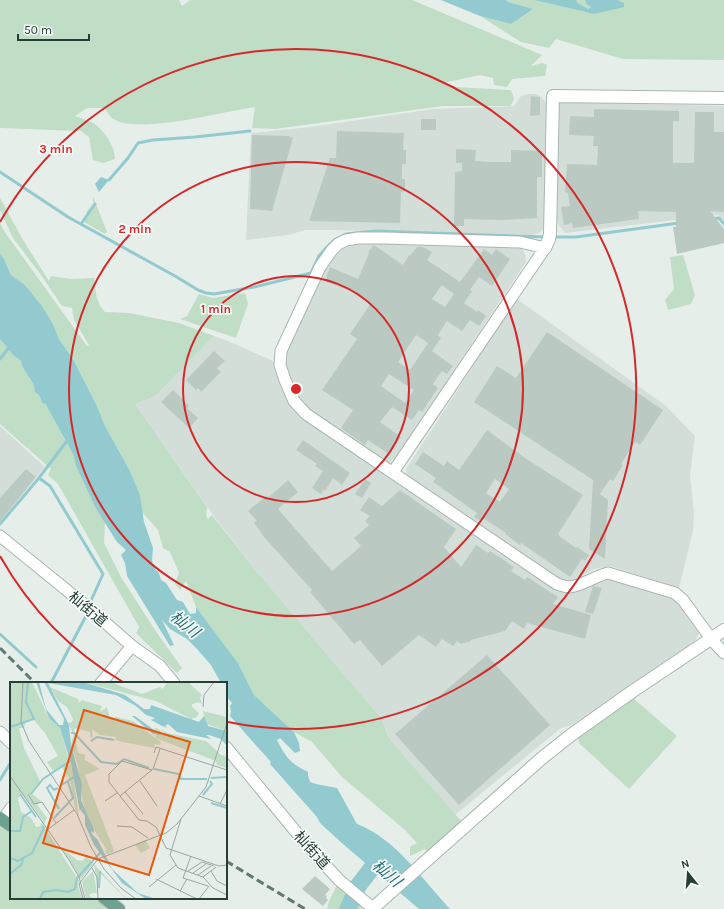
<svg xmlns="http://www.w3.org/2000/svg" width="724" height="909" viewBox="0 0 724 909" font-family="Karla,'Noto Sans JP',sans-serif">
<style>
.built{fill:#d4ded9}
.green{fill:#c0ddc6}
.water{fill:#92cacf}
.lines{fill:none;stroke-linecap:round;stroke-linejoin:round}
.stream{stroke:#92cacf;stroke-width:3}
.river{stroke:#92cacf;stroke-width:17}
.building{fill:#bbc9c3;fill-rule:evenodd}
.minor-casing{stroke:#a8b6b1;stroke-width:13}
.tertiary-casing{stroke:#a8b6b1;stroke-width:14}
.primary-casing{stroke:#c2c9c7;stroke-width:14}
.minor{stroke:#fff;stroke-width:11}
.tertiary{stroke:#fff;stroke-width:12}
.primary{stroke:#6da190;stroke-width:12}
.rail{stroke:#607a72;stroke-width:3;stroke-dasharray:8 4;stroke-linecap:butt}
.ring{fill:none;stroke:#d62828;stroke-width:2}
.labels{text-anchor:middle;dominant-baseline:central;stroke-width:3.5;stroke-linejoin:round;paint-order:stroke}
.street-label{font-size:15px;fill:#253f37;stroke:#f6faf8}
.water-label{font-size:16px;font-style:italic;fill:#227079;stroke:#f6faf8}
.inset-river{fill:none;stroke:#92cacf;stroke-width:2}
.inset-road{fill:none;stroke:#99a8a2;stroke-width:1}
.view{fill:#e8590c;fill-opacity:0.15;stroke:#e8590c;stroke-width:2}
.inset-edge{fill:none;stroke:#253f37;stroke-width:2}
.centre{fill:#d62828;stroke:#f6faf8;stroke-width:2}
.ring-label{font-size:12px;text-anchor:middle;font-weight:bold;fill:#d62828;stroke:#f6faf8;stroke-width:3.5;stroke-linejoin:round;paint-order:stroke}
</style>
<rect width="100%" height="100%" fill="#e6eeea"/>
<path class="built" d="M527,94H536L540,96L547,103L545,228L539,233L532,235L333,230H305L288,235L246,240L251,133L310,127L433,109L514,106L521,96Z
M559,102L724,106V221L718,215L565,233L556,221Z
M356,243L519,245L525,254L526,262L397,456L389,463L383,461L307,409L295,395L284,362L288,344L327,264L338,251L347,245Z
M517,299L666,406L695,436L690,475L694,514L693,531L679,588L610,566L594,569L568,583L558,578L407,477L406,469Z
M214,336L228,341L273,361L275,364L289,405L300,417L560,590L609,576L673,595L700,631L693,645L572,725L561,728L455,815L397,748L388,736L381,718L257,572L213,515L135,404L155,396Z
M0,426L45,467L0,522Z"/>
<path class="green" d="M0,0H179L182,6L190,0H412L542,55L531,66L542,63L547,65L545,76L512,79L507,87L494,85L493,78L480,75L443,83L455,87L511,90L514,98L511,106H443L275,129L252,128L255,107C225,111 135,136 112,118C109,116 107,111 105,108H87L75,116C81,118 88,120 93,123C104,130 115,146 115,159L103,163L93,160L89,137L81,131L0,128Z
M506,0H534L594,14L624,3L618,0H724V60L623,59L556,39L549,48L521,42L480,16L511,24L532,9L507,2Z
M576,0H585L586,4L591,7L588,9L578,3Z
M93,196L107,232L105,234L84,222L96,205L94,202L88,212L86,213L93,203Z
M0,198L23,240L49,281L51,276L71,279L94,278C96,290 95,302 105,312L129,313L179,323L214,336L155,396L135,404L207,507L206,515L208,519L212,515L257,572L381,718L388,736L397,748L462,822L427,852L425,849L410,856V847L417,843L405,830L342,777L312,742L294,732L254,695L238,663L196,607L186,581L180,590L175,584L179,573L170,552L163,548L158,530L142,512L140,495L130,471L105,426L97,406L73,359L59,339L53,324L42,306L25,285L11,275L4,259L0,254V223L4,231L87,346L89,345L74,320L72,308L62,306L41,275L13,238L0,210Z
M683,255L695,295L691,304L668,310L665,300L674,289L670,257Z
M245,293L248,304L236,338L180,319L187,316L199,294L213,298Z
M0,339L13,355L21,361C23,371 30,377 35,385C38,391 40,398 43,403H45L73,454L76,466L95,507L105,522L104,543L121,577L155,630L182,668L177,673L136,633L139,627L58,484L48,475L51,469L0,424Z
M633,698L677,736L629,789L579,743L578,736Z
M0,827L11,835V898H95L109,909H0Z
M337,885L358,902L362,909H327L329,901Z"/>
<path class="water" d="M441,0H506L508,2L533,9L511,24L480,16Z
M534,0H576L578,3L588,9L591,7L586,4L585,0H618L624,3V7L594,14Z
M101,177L109,180L99,192L95,184Z
M0,254L4,259L11,275L25,285L42,306L53,324L59,339L73,359L97,406L105,426L130,471L140,495L144,522L153,548L152,561L155,569L159,573L161,580L166,583L177,600L183,602L190,614L196,613V607L238,663L254,695L294,732L299,743L300,751L295,753L280,738L277,740C287,759 290,763 308,772V775L310,782L316,784L337,788L357,824C396,839 422,879 450,909H419L343,844L320,823L317,817L270,764L271,762L230,716L231,712L230,706L232,703L226,696V683H221L211,665L197,649L187,639L170,629L162,620L174,645L170,646L127,576L125,563L121,555L126,550L117,542L95,507L76,466L73,454L45,403L43,404L39,395L35,392C35,379 23,374 21,361L13,355L0,339Z"/>
<g class="lines">
<path class="stream" d="M0,172L68,217L175,276L198,290L206,293L214,294L254,287L311,273L319,256L326,248L334,240L346,234L375,231L546,237
M109,180L128,158L138,143L153,140L195,137L250,131
M713,219L719,218L724,224
M81,224L95,204
M552,237H576L679,223
M0,359L10,346
M39,478L50,486L103,574L89,605
M0,524L39,478L69,438
M0,634L36,667
M51,683L88,612
M0,780L11,762"/>
<path class="river" d="M348,909L358,886L375,864"/>
</g>
<path class="building" d="M531,96L540,97V115L530,116Z
M594,109L679,111V121H673V163H694L695,112H714V132H724V212L710,211L724,229V243L677,254L673,227H676V212L638,211L639,219L573,228L572,223L564,225L561,207L570,206L568,193L565,192L567,164L597,165L598,146H593L594,136L569,135L570,116L594,117Z
M421,119H436V130H421Z
M337,131L404,133L403,150H406V164H402V179H405V191L401,192L400,223L309,221L330,158H336Z
M252,135L289,136L293,138L272,211L250,209Z
M456,149L476,150L475,161L490,162H511V150L542,151V177H537V218L502,220L464,219V226H454L455,172L462,171V163H456Z
M374,245L403,265L409,255L410,256L417,247H423L432,252L427,260L460,282L484,249L492,255L496,249L510,259L492,286L479,277L470,290L472,291L464,303L477,312L478,310L486,316L479,326L470,320L462,331L447,321L438,335L441,338L432,351L453,366L447,374L442,371L433,384L438,388L422,412L419,410L412,420L392,407L380,422L401,437L389,454L368,440L365,445L341,428L353,410L322,390L357,339L350,334L371,303L360,295L325,281L330,267L358,279L369,253L368,252ZM442,285L454,294L445,307L432,299ZM416,335L428,343L410,370L398,362ZM389,374L414,390L405,403L381,386Z
M547,332L663,410L640,445L635,442L621,464L623,465L613,481L610,479L600,494L608,500L605,559L589,549L593,480L474,402L497,366L516,378Z
M214,351L225,361L217,368L221,372L201,392L198,388L196,390L186,380Z
M173,390L189,406L187,408L198,418L189,428L161,402Z
M487,430L525,458L583,495L558,534L559,535V536L576,548L577,547L589,555L585,561L582,559L570,577L521,543L520,545L505,534L506,533L483,518L481,521L474,517L477,513L433,482L436,478L415,464L423,452L444,466L447,461L459,470ZM495,479L509,489L500,502L486,493Z
M303,440L350,473L342,485L333,478L325,491L323,490L321,494L312,488L323,471L315,466L317,464L296,450Z
M26,469L36,477L0,521V498Z
M365,479L371,483L362,498L355,494Z
M288,480L298,492L278,509L332,571L361,546L354,538L369,525L365,521L370,516L360,510L369,497L382,506L400,490L456,529L444,547L461,567L476,545L488,553L490,551L514,567L511,571L525,580L527,577L558,597L553,604L591,615L585,639L527,623L524,629L512,621L505,631L471,640V641L461,644L457,641L453,646L442,639L436,647L419,635L382,666L360,640L354,644L310,592L312,590L264,537L254,523L257,521L248,511L266,496L268,498Z
M593,586L602,588L593,614L585,612Z
M487,655L550,725L459,805L395,734Z
M315,876L330,889L325,895L327,896L326,898L328,900L323,906L302,889Z"/>
<g class="lines">
<g class="minor-casing">
<path id="minor" d="M393,472L545,248L520,242L384,238H358L346,240L338,244L332,250L320,267L281,351L280,365L285,380L294,401L306,414L557,584C561,585 565,587 569,587C582,586 595,576 608,573L675,593L683,600L712,640L724,653
M0,536L85,605L132,646L160,666L174,683
M101,683L132,646
M0,732L11,743
M226,747L306,844L339,880L374,909
M3,820L11,808"/>
</g>
<g class="tertiary-casing">
<path id="tertiary" d="M545,248L549,239L550,234L553,96L724,98
M373,908L542,758L571,735L633,691L724,630"/>
</g>
<g class="primary-casing">
<path id="primary" d="M0,818L11,826
M104,898L119,909"/>
</g>
<use href="#minor" class="minor"/>
<use href="#tertiary" class="tertiary"/>
<use href="#primary" class="primary"/>
<path class="rail" d="M0,648L35,683
M226,861L305,909"/>
</g>
<g class="ring">
<circle cx="296" cy="389" r="113"/>
<circle cx="296" cy="389" r="227"/>
<path d="M123 682A340 340 0 0 1 0 556M0 222A340 340 0 1 1 228 722"/>
</g>
<g class="labels">
<g class="street-label">
<text transform="translate(88 609) rotate(40)">杣街道</text>
<text transform="translate(312 850) rotate(48)">杣街道</text>
</g>
<g class="water-label">
<text transform="translate(185 624) rotate(39)">杣川</text>
<text transform="translate(387 873) rotate(41)">杣川</text>
</g>
</g>
<g transform="translate(10 682)">
<rect width="217" height="217" fill="#e6eeea"/>
<path d="M0,0H22L39,36L50,46L63,92L69,134L65,127L60,98L52,85L43,89L37,80L48,74L35,51L23,37L16,39L14,46H9L14,66L30,99L21,111L31,119L27,123L37,136L33,143L69,199L68,204L72,217H0ZM12,111L33,139L30,144L26,145L21,136L11,130L8,117ZM73,0H100L132,12L150,5L153,7L157,0H178L192,13L190,16L192,22L189,20L182,22V25L189,31L187,35L181,37L146,19ZM40,5L68,17L69,21L72,18L92,24L90,30L97,25L100,37L106,35L123,39L151,60L150,63L145,62L144,66L108,59L105,58L106,55L90,53L82,47L83,56L80,55V50L66,46L64,48L68,71L75,73V78L90,87L75,93L104,169L98,172L95,171L96,167L80,141L73,121L68,84L61,63L63,54L65,63L63,51L58,41L62,40L63,37L57,25L48,19ZM193,29L217,35V49L196,42ZM147,46L159,56L150,46L157,51L196,59L211,73L217,75V86L207,83L206,79L148,57L143,52L147,54V50L143,47ZM135,158L140,166L131,171L125,163ZM51,165L67,178L73,179L76,173L84,181L71,197ZM84,182L111,211L117,217H116L90,191L88,206ZM83,189L87,211H82L79,213L82,217H76L72,200Z" fill="#c0ddc6" fill-rule="evenodd"/>
<path d="M26,0H29L36,27L49,43H53L54,37L34,0H73L115,13L134,27H140L141,23L189,40L194,34L198,44L217,49V64L211,57L199,53H196L201,57L167,50L158,42L155,44L158,46L152,44L141,38L145,36L136,33L126,24L106,13L38,1L59,43L61,63L72,103L71,118L84,148V151L81,149L82,152L88,158L102,187L128,211L146,217H136L112,201L84,163L75,143V134L70,127V130L61,82L50,46L39,36ZM122,34H125L151,53L143,52Z" fill="#92cacf"/>
<path class="inset-river" d="M0,45L24,37L16,20L18,0M61,51H64L91,80L107,82L114,77L139,86M81,59L87,55L104,58M144,87L169,92L171,97H197M201,96L217,95M50,104L64,95M48,106L44,108L40,103L37,106L49,127M10,112L26,135M21,112L33,97L60,79M193,113L202,102L200,99M201,121L217,126M44,136L63,116L58,100M0,149H10L13,135L22,129M0,176L8,179L22,171L34,146L33,144M0,192L11,183L13,177M89,206L90,189M30,217L33,210L47,208L58,210L65,207L67,196L90,171"/>
<path class="inset-road" d="M13,0L11,40L19,59L67,132L81,165L94,187L111,206L126,217M193,25L194,13L204,0M144,71L146,65L217,88M142,88L112,79L99,92V100L129,138L137,139L146,145L156,166L209,184L217,183M0,94L59,178L69,195L75,217M130,99L147,124M115,110L133,132M18,112L24,122L32,120L46,141M110,114L143,87L150,67M189,114L217,124M95,119L107,111M210,122L217,108M171,137L160,173L168,186L193,195L203,206L217,213M107,144L122,145L138,156M37,148L64,128M181,174L173,196L198,204M82,186L87,195L88,217M178,189L192,180L204,184M201,189L207,199L217,204M183,191L196,182M188,193L201,184M193,195L206,185M146,197L187,217M139,205L166,183M170,209L177,197M73,217L69,202L88,177L156,151L167,142L196,105L217,41M189,217L199,204"/>
<path class="view" d="M74,28L180,60L139,193L33,161Z"/>
<rect width="217" height="217" class="inset-edge"/>
</g>
<circle cx="296" cy="389" r="6" class="centre"/>
<g class="ring-label">
<text x="56" y="153">3 min</text>
<text x="135" y="233">2 min</text>
<text x="216" y="313">1 min</text>
</g>
<g transform="translate(688 873) rotate(343)" stroke="#f6faf8" stroke-width="3" paint-order="stroke">
<path d="M0-3L7 15L0 10L-7 15Z" fill="#253f37"/>
<text y="-6" font-size="11" font-weight="bold" text-anchor="middle" fill="#253f37">N</text>
</g>
<path d="M18 34v6h71v-6" fill="none" stroke="#253f37" stroke-width="2"/>
<text x="24" y="34" font-size="12" fill="#253f37" stroke="#f6faf8" stroke-width="3" paint-order="stroke">50 m</text>
</svg>
